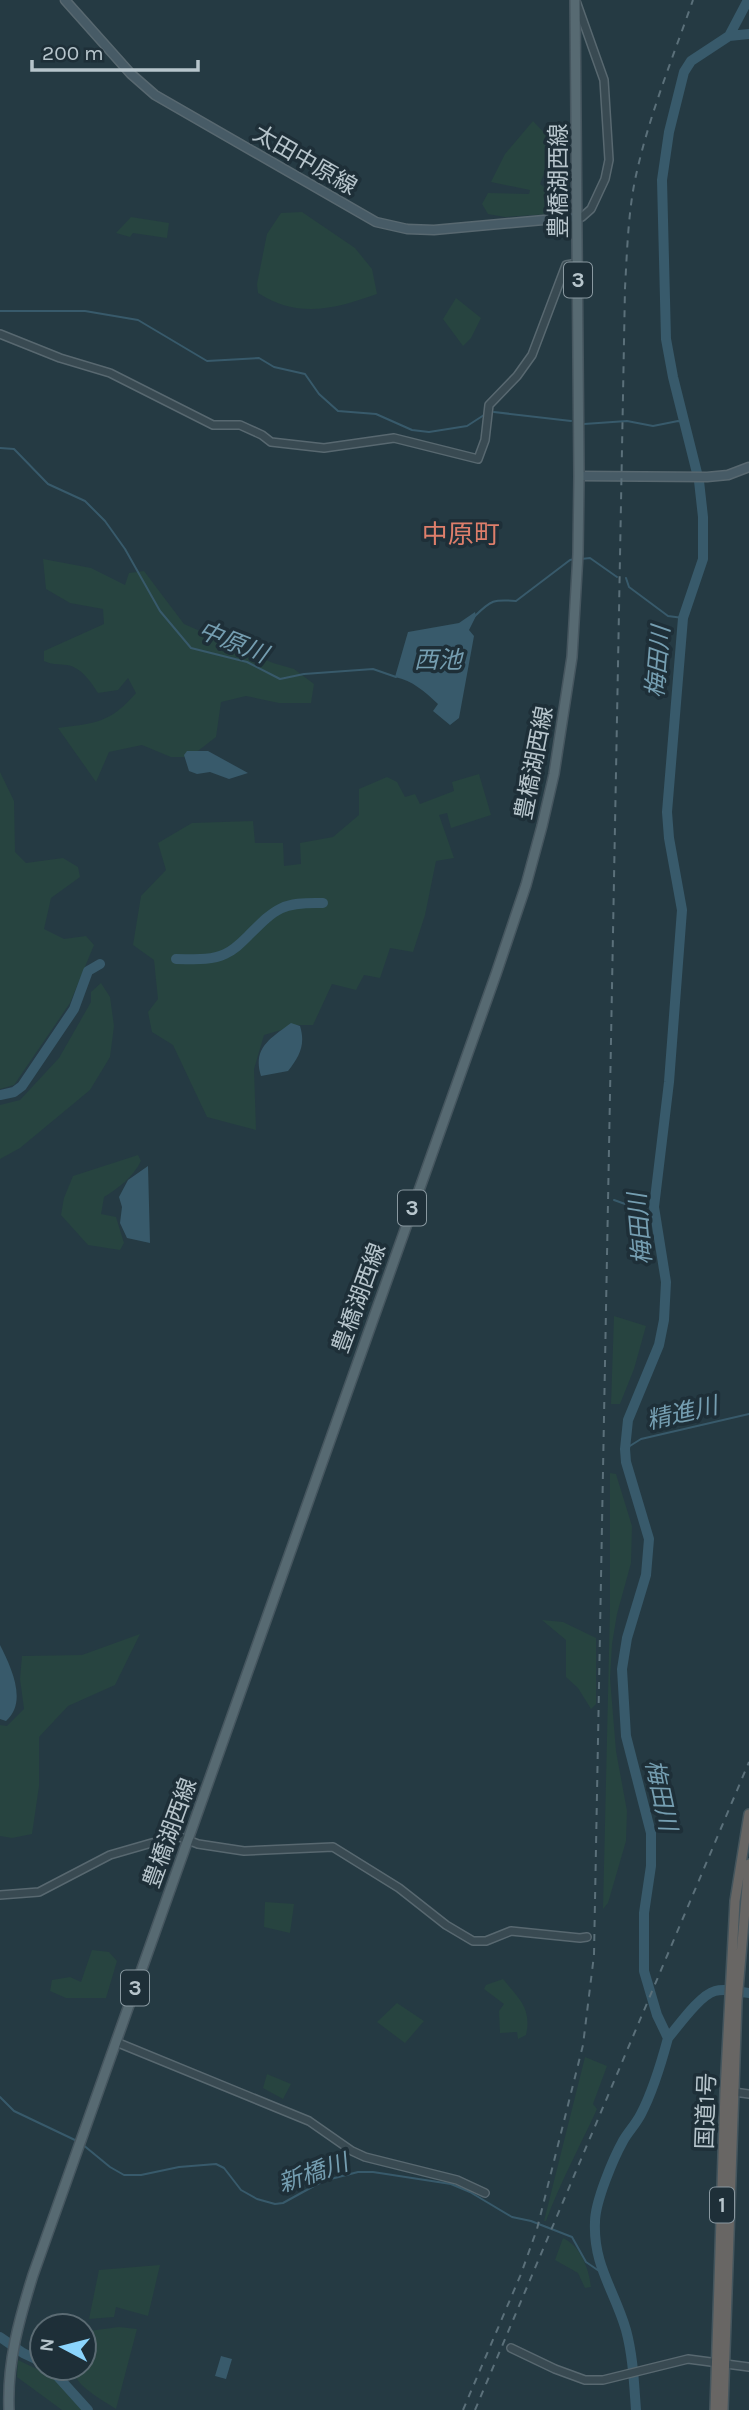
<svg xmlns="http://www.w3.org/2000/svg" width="749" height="2410" viewBox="0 0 749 2410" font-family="Karla,'Noto Sans JP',sans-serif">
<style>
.green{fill:#274440}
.water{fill:#385a6b}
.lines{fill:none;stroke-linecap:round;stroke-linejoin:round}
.stream{stroke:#385a6b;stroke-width:2}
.river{stroke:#385a6b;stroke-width:10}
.tertiary-casing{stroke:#586870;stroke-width:10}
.secondary-casing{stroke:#586870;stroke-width:11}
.primary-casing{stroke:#46565f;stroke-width:12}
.trunk-casing{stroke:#44555d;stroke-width:12}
.tertiary{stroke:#394a52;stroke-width:7}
.secondary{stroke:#475b66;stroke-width:8}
.primary{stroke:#576a72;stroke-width:9}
.trunk{stroke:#686664;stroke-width:9}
.rail{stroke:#5b707a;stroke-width:2;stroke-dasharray:7 7;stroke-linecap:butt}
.labels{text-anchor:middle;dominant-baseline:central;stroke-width:7;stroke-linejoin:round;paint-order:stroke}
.shield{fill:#1e2f38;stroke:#8998a0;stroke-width:2}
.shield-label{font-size:21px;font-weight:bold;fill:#b7c5cc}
.street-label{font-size:23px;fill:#b7c5cc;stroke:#1e2f38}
.water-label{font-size:24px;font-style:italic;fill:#759eb1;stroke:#1e2f38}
.quarter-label{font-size:26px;fill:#dd7e6b;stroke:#1e2f38}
</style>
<rect width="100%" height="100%" fill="#253a43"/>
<path class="green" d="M533,121L555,144L540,184L566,205L550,214L505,217L488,214L482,204L488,193L529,194L530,190L491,182L505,154Z
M302,212L355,248L372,269L377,294C334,309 299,319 258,293L257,284L267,234L281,213Z
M131,217L169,223L167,238L133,233L130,237L116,233Z
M456,298L481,318L471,338L463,346L443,319Z
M43,559L91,568L125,585L129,573L144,571L184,624L273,663L294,669L314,684L311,703H279L246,696L221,702L216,737L190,757H171L142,745L109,752L96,782L58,728C96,723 110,723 136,693L128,678L118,690L98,693C91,682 81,667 67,665C58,664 53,665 44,661V651L104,624L103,609L70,603L46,589Z
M0,772L14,801L15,852L26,863L63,858L78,867L80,877L51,898L44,929L64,939L86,936L94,945L70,1003L14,1085L0,1089Z
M479,774L491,815L451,828L447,813L439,815L454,858L436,861L425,915L413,952L390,948L380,978L364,975L356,990L332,984L313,1025H298L264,1035L254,1069L256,1130L207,1117L173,1045L152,1032L148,1012L158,999L154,960L133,945L141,896L166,870L158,843L192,823L253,821L255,843H283L284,866L301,864L300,843L333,837L359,815V789L387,777L397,782L405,797L415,794L420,804L454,791L452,782Z
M101,983L110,997L114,1026L110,1057L90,1090L20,1148L0,1159V1105L20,1100L59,1058L91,1002V992Z
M138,1155L141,1161C133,1177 119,1188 104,1197L101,1214L116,1217L124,1243L120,1250L88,1245L61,1215L64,1198L73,1176Z
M614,1316L646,1326L634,1369L620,1404H611Z
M610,1473L616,1474L632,1526L631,1563L617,1614L612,1644L610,1678L616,1751L627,1811L626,1841L608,1903L603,1909L610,1609Z
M542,1620L563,1622L596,1638V1704L591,1709L578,1688L566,1677V1640Z
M140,1634L115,1685L68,1706L39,1737V1786L32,1834L12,1838L0,1836V1725L7,1726L24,1709L20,1679L22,1656L82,1655Z
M265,1902L294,1904L290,1933L264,1927Z
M92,1950L109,1952L117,1961L106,1998H66L50,1991L52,1980L70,1977L81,1982Z
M503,1979C519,1999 532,2008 526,2035L518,2039L517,2032L500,2033L499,2011L504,2004L484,1989L486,1985Z
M397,2003L424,2021L405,2043L377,2022Z
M585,2057L607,2066L593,2104L597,2109C580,2146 560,2183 546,2221H544Z
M267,2074L291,2084L283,2099L263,2088Z
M563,2238C581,2246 589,2269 591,2287L585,2288L578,2273L555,2260Z
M160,2265L148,2316L116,2307L114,2317L89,2319L99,2270Z
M119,2327L137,2329L116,2409C103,2400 72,2385 74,2368H84V2335L89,2331Z
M18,2360L51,2376L74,2399L91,2410H62L17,2377Z"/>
<path class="water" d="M475,612L476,616L469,630L474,636L472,647L459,718L450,725L433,711L438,704C424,691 413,681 395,677L408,632L459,623Z
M187,751H208L248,773L229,779L210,772L197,774L189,771L184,755Z
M291,1023L300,1026C306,1045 299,1057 288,1071L261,1076C252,1048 271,1038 291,1023Z
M148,1166L150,1243L127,1238L120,1223L122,1207L119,1197L128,1180Z
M0,1645C11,1667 28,1702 6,1721L0,1719Z
M221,2356L232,2359L226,2379L215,2376Z"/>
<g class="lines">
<path class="stream" d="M0,311H85L138,320L207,361L259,358L274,367L305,374L319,394L338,411L376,414L412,430L429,432L467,426L484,415
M494,412L571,421
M584,424L627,421L653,426L678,421L685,422
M0,448L14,449L48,484L85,501L105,521L125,549L160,611L191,648L247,662L280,679L304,674L373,669L396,677
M581,559L590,558L617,577
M626,578L629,587L668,616L683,618
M475,616C491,600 494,599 516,601L570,560L575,559
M614,1200L639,1209
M625,1449L641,1439L749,1414
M0,2097L14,2111L77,2141
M82,2144L110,2167L124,2175H141L179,2167L216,2164L224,2168L241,2190L257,2199L275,2204L283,2203L323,2181L358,2172H373L451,2184L470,2192L512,2217L531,2221L572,2237L586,2262L602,2273"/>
<path class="river" d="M729,36L749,34
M176,959C193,959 210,961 225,954C234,950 240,944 247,937C276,908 281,902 323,903
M0,1095L14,1092L22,1086L74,1009L88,971L100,964
M668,2038C679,2025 700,1995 715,1991C726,1988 739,1992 749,1993
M0,2337L23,2353L42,2362
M50,2368L88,2410
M636,2410C634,2383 633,2356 626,2330C615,2291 593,2266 595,2222C595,2202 613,2159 623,2141C628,2132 636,2124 641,2114C653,2091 661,2064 668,2038L657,2015L644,1971V1913L651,1866V1833L626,1736L622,1669L627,1638L646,1575L649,1539L626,1462L625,1449L628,1420L659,1345L664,1320L666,1282L654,1207L669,1082L682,910L669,838L667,812L683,618L703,559V517L699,481L673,377L666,339L662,180L669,132L684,72L691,61L729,36L748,0"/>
<g class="tertiary-casing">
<path id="tertiary" d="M576,1L604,80L609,160L605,179L591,209L582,217H577
M0,334L60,358L110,373L213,425H240L262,435L271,442L324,448L394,438L478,459L485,440L489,405L517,376L532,355L566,265L578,263
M0,1895L39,1892L110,1855L169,1838L180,1837L198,1844L244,1851L333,1847L399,1888L446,1925L473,1941H486L511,1931L580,1938L587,1937
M116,2042L309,2121L352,2151L365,2157L457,2180L485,2193
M734,2092L749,2094
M511,2348L555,2369L585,2380H603L688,2359L749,2367"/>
</g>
<g class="secondary-casing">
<path id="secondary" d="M65,0L131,74L155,95L376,222L407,229L434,230L577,217
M579,476L707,477L728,475L749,467"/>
</g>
<g class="primary-casing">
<path id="primary" d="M9,2410C7,2362 19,2320 33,2275L496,974L526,885L542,826L554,774L572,657L578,554L579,476L575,0"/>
</g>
<g class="trunk-casing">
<path id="trunk" d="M715,2410L725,2091L735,1901L749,1814
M723,2410L737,2001L749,1864"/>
</g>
<use href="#tertiary" class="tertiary"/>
<use href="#secondary" class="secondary"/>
<use href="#primary" class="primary"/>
<use href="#trunk" class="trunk"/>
<path class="rail" d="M463,2410L521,2274L537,2229L583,2045L594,1955L625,288C627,253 628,215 635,180C648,118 672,60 693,0
M475,2410L749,1762"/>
</g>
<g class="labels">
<g class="shield">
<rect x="564" y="262.5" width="28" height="35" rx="5"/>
<rect x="398" y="1190.5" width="28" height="35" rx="5"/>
<rect x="121" y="1970.5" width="28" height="35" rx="5"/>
<rect x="710" y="2187.5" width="24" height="35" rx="5"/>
</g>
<g class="shield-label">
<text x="578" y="280">3</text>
<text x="412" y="1208">3</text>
<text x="135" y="1988">3</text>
<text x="722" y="2205">1</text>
</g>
<g class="street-label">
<text transform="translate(305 160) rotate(30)">太田中原線</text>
<text transform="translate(558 181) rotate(-90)">豊橋湖西線</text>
<text transform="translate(534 763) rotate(-79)">豊橋湖西線</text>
<text transform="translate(359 1298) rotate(-70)">豊橋湖西線</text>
<text transform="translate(170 1833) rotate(-70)">豊橋湖西線</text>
<text transform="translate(706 2111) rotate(-88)">国道1号</text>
</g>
<g class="water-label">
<text transform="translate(233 642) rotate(22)">中原川</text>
<text x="438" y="660">西池</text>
<text transform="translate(658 662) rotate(-85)">梅田川</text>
<text transform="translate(640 1229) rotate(-95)">梅田川</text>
<text transform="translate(682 1413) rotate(-13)">精進川</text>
<text transform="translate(661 1795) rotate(78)">梅田川</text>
<text transform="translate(313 2173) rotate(-19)">新橋川</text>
</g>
<g class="quarter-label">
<text x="461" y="534">中原町</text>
</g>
</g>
<g transform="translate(63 2347) rotate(277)"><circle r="33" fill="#1e2f38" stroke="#5b6b73" stroke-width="2"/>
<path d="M0-5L12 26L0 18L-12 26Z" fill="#8bd5fd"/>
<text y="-10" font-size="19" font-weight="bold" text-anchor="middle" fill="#b7c5cc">N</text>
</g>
<path d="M32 60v10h166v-10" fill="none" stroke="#b7c5cc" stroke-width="3.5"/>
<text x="42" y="60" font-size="21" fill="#b7c5cc" stroke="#1e2f38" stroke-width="5" paint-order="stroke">200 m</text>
</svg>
